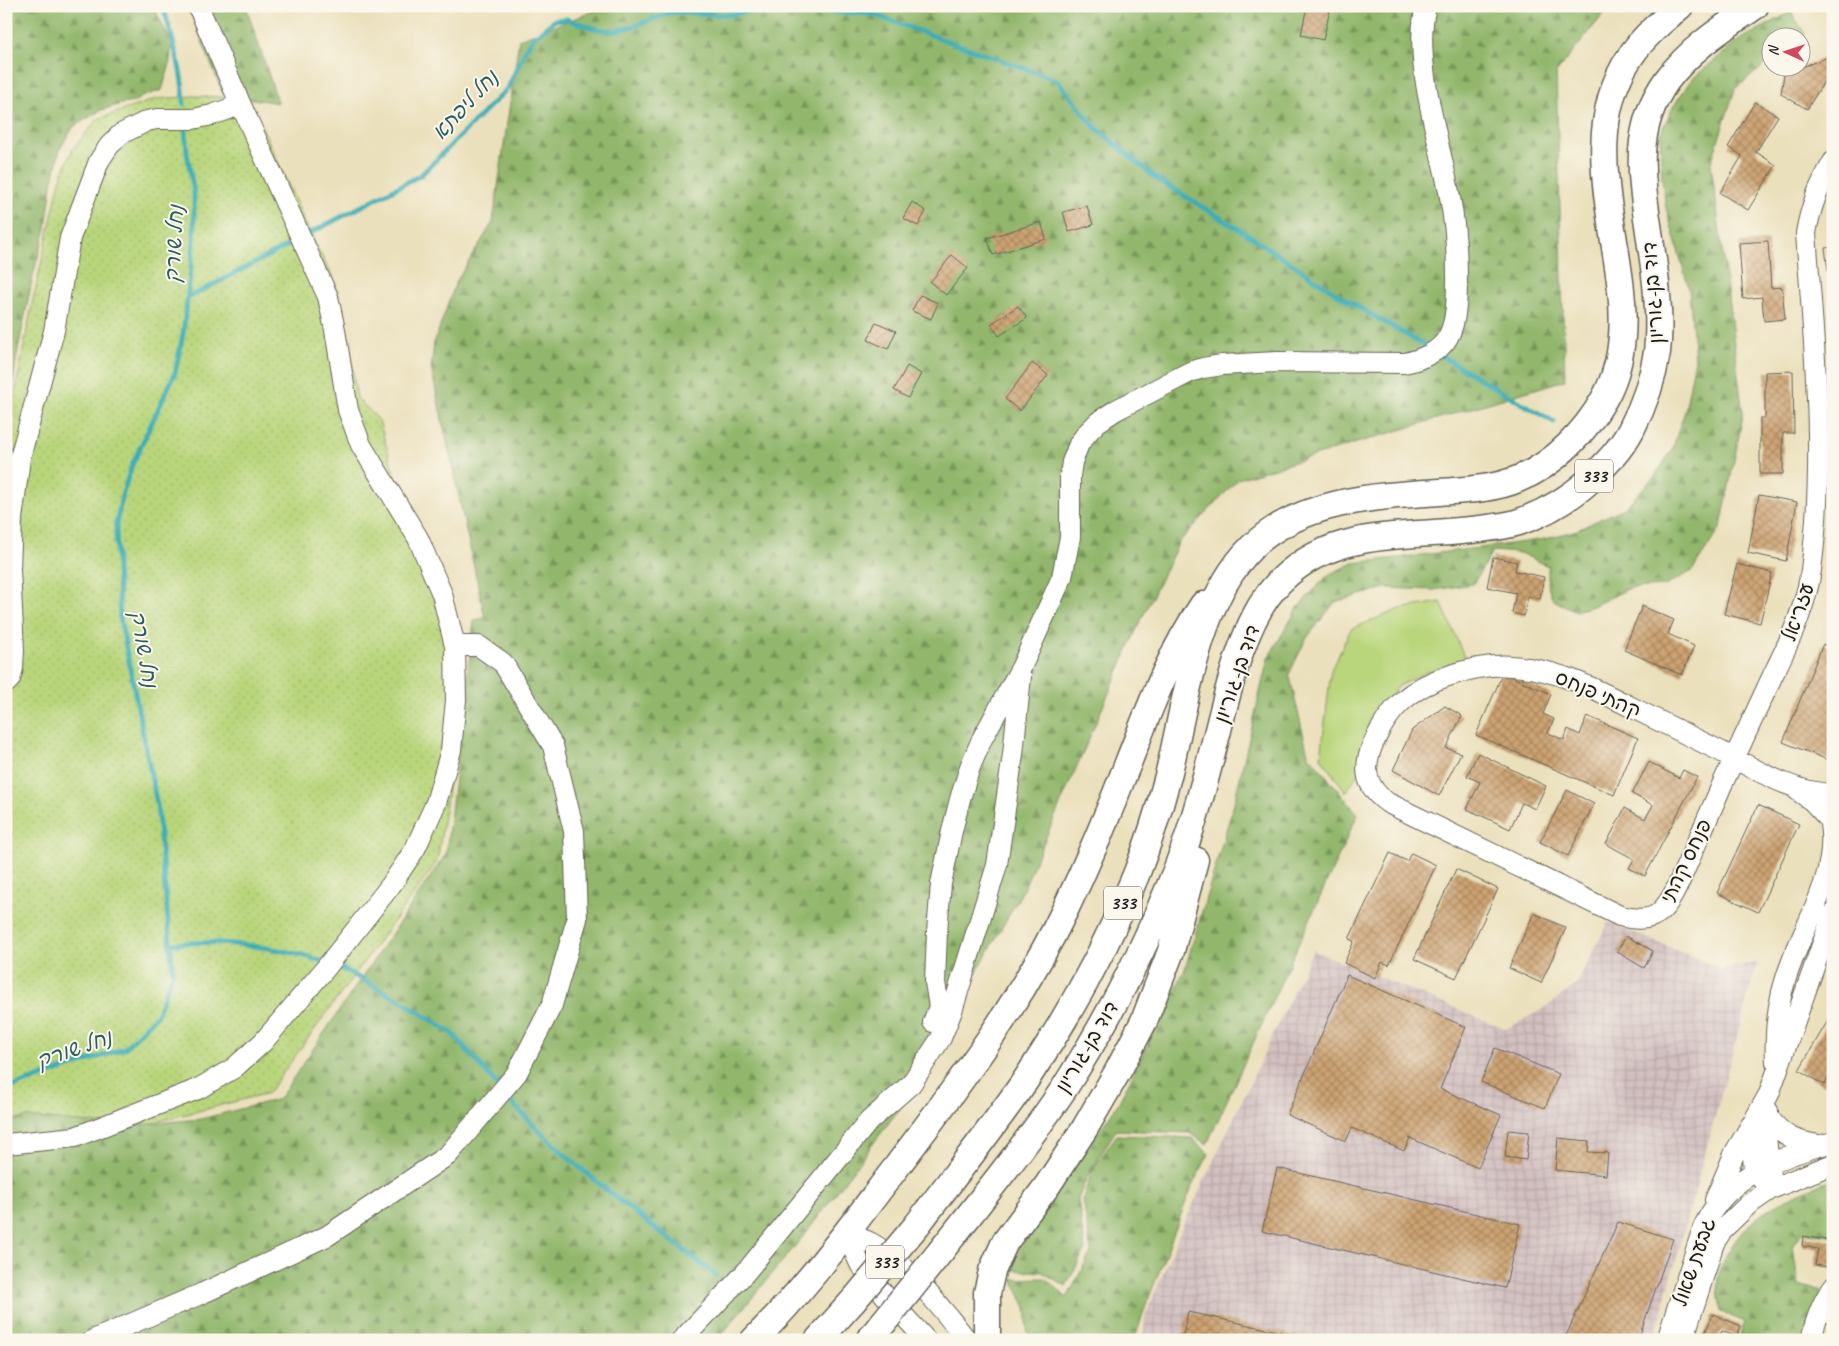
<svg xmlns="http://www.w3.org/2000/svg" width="1839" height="1346" viewBox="0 0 1839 1346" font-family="Caveat,'Playpen Sans Hebrew',sans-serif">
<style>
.industrial{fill:url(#industrial-grid)}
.grass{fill:url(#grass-dots);stroke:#6a794c}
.forest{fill:url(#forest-firs);stroke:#576a44}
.park{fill:#b9d67c;stroke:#6a794c}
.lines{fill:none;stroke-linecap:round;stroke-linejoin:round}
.stream{stroke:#3cadb5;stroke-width:5}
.building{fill:url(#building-cross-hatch)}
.minor-casing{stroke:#646154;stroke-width:22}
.major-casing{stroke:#646154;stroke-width:29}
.minor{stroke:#fff;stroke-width:20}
.major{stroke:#fff;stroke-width:26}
.major-bridge-casing{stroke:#646154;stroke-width:29;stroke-linecap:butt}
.major-bridge{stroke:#fff;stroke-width:26}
.labels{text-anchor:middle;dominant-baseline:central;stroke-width:4;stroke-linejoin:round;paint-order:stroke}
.shield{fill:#fbf7ec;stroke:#5f5e5a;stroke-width:1}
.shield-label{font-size:19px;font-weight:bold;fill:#1c1c1c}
.street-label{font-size:20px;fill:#1c1c1c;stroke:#fbf7ec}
.water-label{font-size:21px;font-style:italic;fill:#2a5d61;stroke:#fbf7ec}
</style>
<defs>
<pattern id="industrial-grid" width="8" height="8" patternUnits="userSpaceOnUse" patternTransform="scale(1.25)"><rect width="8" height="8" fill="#d2bfc0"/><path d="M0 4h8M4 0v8" fill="none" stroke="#b4a4a4"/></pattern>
<pattern id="grass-dots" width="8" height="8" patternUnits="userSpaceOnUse" patternTransform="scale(1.25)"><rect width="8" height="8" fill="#b9d67c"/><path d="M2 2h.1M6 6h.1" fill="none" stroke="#9eb76b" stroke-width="1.8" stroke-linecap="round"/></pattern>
<pattern id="forest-firs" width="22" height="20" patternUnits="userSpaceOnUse" patternTransform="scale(1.25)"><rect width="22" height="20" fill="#92b76c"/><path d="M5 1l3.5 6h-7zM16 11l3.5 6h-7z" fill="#769458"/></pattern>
<pattern id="building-cross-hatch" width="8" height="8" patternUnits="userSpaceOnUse" patternTransform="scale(1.25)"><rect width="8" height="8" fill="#cda372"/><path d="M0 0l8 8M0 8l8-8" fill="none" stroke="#a6845d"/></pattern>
</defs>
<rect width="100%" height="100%" fill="#fbf7ec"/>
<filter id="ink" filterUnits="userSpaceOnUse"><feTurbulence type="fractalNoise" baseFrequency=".02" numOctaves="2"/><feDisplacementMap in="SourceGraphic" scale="10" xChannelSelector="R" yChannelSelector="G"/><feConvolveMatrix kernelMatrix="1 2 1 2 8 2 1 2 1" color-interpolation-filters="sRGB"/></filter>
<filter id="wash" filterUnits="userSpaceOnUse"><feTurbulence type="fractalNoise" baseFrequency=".0096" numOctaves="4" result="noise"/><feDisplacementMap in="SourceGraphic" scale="20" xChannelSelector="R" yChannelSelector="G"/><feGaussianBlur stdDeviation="1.12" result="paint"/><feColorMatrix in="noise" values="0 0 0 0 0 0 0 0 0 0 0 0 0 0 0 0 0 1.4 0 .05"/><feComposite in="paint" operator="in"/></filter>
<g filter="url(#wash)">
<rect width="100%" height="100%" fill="#ebe0bc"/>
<path class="industrial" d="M1608,922L1720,968L1757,963L1654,1340H1143L1146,1314L1181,1230L1313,950L1506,1029L1545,1008L1577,984Z"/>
<path class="grass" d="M194,96L249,98L313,240L333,277L344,314L357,398L379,420L419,561L464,657L455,744L437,862L268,1093L6,1161V429L8,428L33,300L60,180L73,148L98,119L156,99Z"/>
<path class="forest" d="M6,6H153L172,44L169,67L162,90L143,96L134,102L121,104L101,110L73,127L60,149L52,184L46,228L33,275L17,355L8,417H6Z
M188,6H246L278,103L223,94Z
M608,6H1610L1556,73L1565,380L1238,479L1179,542L1139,624L1022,892L900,1108L806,1233L717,1340H6V1123L27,1117L122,1126L201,1119L279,1099L446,854L474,620L485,618L431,368L434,343L456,282L493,222L519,39Z
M1791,12L1805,34L1800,37L1772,38L1771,60L1735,89L1711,163L1743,415L1721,527L1692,571L1665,586L1630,588L1595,605L1576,611L1553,600L1548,586V566L1520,553L1493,551L1473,584L1434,590L1385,588L1335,602L1306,639L1289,674L1308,754L1358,814L1207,1144L1189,1133L1116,1130L1087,1177L1078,1199L1085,1250L1066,1286L1042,1272L1012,1270L1010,1263L1119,1102L1184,972L1233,807L1268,658L1299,606L1329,574L1354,563L1496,546L1545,539L1577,530L1624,508L1654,477L1672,450L1685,411L1695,359L1689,289L1666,208L1662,178L1660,134L1673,107L1691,80L1738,41Z
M1117,1135L1192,1138L1209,1154L1192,1186L1142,1316L1135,1340H1028L1026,1307L1012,1279L1045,1278L1067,1298L1091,1252L1083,1199L1092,1170Z
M1833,1179V1237L1802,1232L1793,1245L1798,1285L1823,1291L1806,1340H1738L1745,1322L1721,1312C1720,1301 1717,1288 1718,1277C1719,1267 1725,1257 1730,1249C1752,1210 1793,1196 1833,1179Z"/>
<path class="park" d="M1441,602L1466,661L1429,671L1398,686L1382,708L1362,745L1360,771L1346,792L1321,757L1331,670L1351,629L1400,609Z"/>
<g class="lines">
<path class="stream" d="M163,6C172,39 183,70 184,104
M761,8L872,14L1057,80L1095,127L1157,179L1250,236L1348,301L1429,348
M305,236L421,175L508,88L526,48L534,37L555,20L566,19L597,29L614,31L632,27L672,12L731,15L762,8
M188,298L298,240
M1438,354L1554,422
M171,944C216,939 282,947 325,962
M333,965L343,969L406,1004L452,1033L499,1087
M6,1089L125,1048L157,1015L173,973L157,805L120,617L117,569L116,525L122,496L132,465L175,373L183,334L194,243V193L187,153L185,124
M504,1094C566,1164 643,1218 716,1275"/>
</g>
<g id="blocks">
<path class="building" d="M1307,6H1331L1323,40L1301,35Z
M1833,7V21L1826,14Z
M1833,55V84L1825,80L1807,109L1781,94L1784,74Z
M1755,102L1778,116L1756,152L1776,165L1748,210L1720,193L1742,156L1728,147Z
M912,202L926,211L918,226L903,218Z
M1087,206L1093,225L1069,232L1063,212Z
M1041,222L1046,239L993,255L987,238Z
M1768,241L1771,288L1782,287L1785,319L1764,321L1762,297L1743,299L1739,243Z
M1833,247V299H1832L1825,248Z
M952,255L968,268L946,295L930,282Z
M920,295L938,303L931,319L912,311Z
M1018,306L1027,318L999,336L991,324Z
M876,322L896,331L888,349L868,340Z
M1032,363L1048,375L1020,411L1005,399Z
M907,366L921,374L908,398L894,390Z
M1793,371L1794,433H1783V474H1760V418H1765V372Z
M1759,495L1797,502L1786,561L1748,553Z
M1493,557L1517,562L1515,571L1544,577L1540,599L1528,596L1524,616L1512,613L1516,593L1487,587Z
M1737,564L1772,573L1760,623L1724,614Z
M1642,606L1674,620L1668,634L1694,646L1682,675L1624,650Z
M1823,644L1833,648V762L1783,742Z
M1503,673L1551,694L1543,714L1554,719L1548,733L1564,740L1568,729L1580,735L1587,716L1638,738L1614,795L1476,735Z
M1445,706L1462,716L1446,748L1461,753L1439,796L1393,770L1412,730Z
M1478,753L1546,786L1535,809L1522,803L1510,829L1467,809L1480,782L1467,776Z
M1649,762L1679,778L1683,770L1697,777L1645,876L1629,868L1634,859L1606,844L1625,808L1645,819L1653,805L1632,794Z
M1567,790L1594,804L1568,856L1540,842Z
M1758,805L1799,824L1758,912L1717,893Z
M1390,853L1407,861L1411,853L1436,865L1389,965L1382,962L1375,978L1344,963L1354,941L1349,939Z
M1456,869L1498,889L1456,978L1414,959Z
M1534,913L1566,928L1541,983L1509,968Z
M1626,936L1653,951L1644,968L1617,952Z
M1347,975L1466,1027L1440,1089L1501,1115L1478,1168L1410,1138L1404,1151L1352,1128L1346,1141L1287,1115Z
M1830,1017L1833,1019V1076L1830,1074L1824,1085L1799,1070Z
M1495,1048L1559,1074L1545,1108L1481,1082Z
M1508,1130L1529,1132L1526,1160L1505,1157Z
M1558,1138L1589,1141L1588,1152L1608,1153L1606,1175L1555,1170Z
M1277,1168L1520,1224L1505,1288L1262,1231Z
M1618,1222L1673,1239L1638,1340H1564Z
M1803,1236L1833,1241V1268L1815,1265L1818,1249L1802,1246Z
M1188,1312L1313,1339V1340H1182Z
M1713,1314L1741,1326L1737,1337L1722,1331L1718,1340H1702Z"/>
</g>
</g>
<g filter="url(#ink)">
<use href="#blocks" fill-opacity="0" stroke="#646154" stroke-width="1"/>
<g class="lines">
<g class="minor-casing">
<path id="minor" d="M1833,162C1819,186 1811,205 1806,233C1814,345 1826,458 1811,570C1806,608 1789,642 1772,677C1755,713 1738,750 1721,787C1711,811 1700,835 1689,860C1681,877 1674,899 1660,912C1649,922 1632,919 1620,916L1388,803C1366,788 1362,769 1373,744C1389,708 1410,688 1448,676C1469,669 1490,664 1512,666C1556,669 1594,688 1633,708C1661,722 1690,736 1718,750C1754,768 1791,793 1833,794
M6,683L10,679L13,668L14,650L10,569L12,519L20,458L54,331L70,238L99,161L109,146L121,134L147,121L157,119H193L212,115L229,109L240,103
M1797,790L1812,801L1828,818
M933,1022L939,1007L935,982L937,932L941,884L952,831L960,799L970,767L982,739L1022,666L1062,577L1070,537V476L1072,462L1079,444L1087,433L1098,422L1116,410L1190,372L1203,368L1222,365L1276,362L1404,363C1420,360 1440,352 1448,337C1457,321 1457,295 1457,277C1457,250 1455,224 1450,197C1440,142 1412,60 1426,6
M1776,1062C1774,1027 1779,993 1792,961C1809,917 1838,872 1830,824
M1768,1111L1766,1136L1770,1177
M1768,1117C1784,1137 1794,1141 1819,1145
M6,1144L75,1137L198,1089L234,1068L263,1042L325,969L391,885L415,849L436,803L451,750L456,700L455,646L442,594L418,538L361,445L348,410L335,330L328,297L240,103L198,6
M1771,1189L1754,1171L1752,1141L1756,1117L1769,1094L1833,914
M1715,1200L1735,1152L1751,1125
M846,1233C854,1237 864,1239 871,1243C906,1262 942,1309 967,1340
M846,1233L860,1264L881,1291L926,1340
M93,1340L203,1293L327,1236L448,1155L517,1073L552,1005L577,919L574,831L553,746L503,663L479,646H455
M682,1340L745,1273L869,1121L911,1084L941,1038L952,1011L997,865L1013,754L1021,676
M1667,1340L1703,1228C1726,1175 1781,1156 1833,1142
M1683,1340L1714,1243L1723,1229L1748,1205L1771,1189L1833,1164
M1811,1340C1815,1322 1822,1302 1833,1287"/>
</g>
<g class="major-casing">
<path id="major" d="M917,1225C954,1176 992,1129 1027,1078C1070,1014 1107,946 1136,875C1149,842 1159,810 1168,776C1186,703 1197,601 1252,547C1300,500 1377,496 1440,492C1466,490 1494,489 1518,479C1554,465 1586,431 1604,399C1623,366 1625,327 1621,290C1613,214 1583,127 1630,57C1643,37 1662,21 1680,6
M941,1251C983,1197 1027,1144 1065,1087C1106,1023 1142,954 1171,883C1191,836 1204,784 1217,734C1228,691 1243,624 1273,589C1325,528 1399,538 1471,530C1487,528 1504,527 1519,522C1545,513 1570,498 1590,480C1605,465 1621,449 1631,430C1644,405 1653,379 1657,352C1661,320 1656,278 1651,246C1643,186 1629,133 1667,80C1691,48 1723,28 1755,6
M754,1340C808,1286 852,1225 898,1165C959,1084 1021,1002 1065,910C1089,860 1110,810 1130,758C1151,705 1170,653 1203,605
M818,1340L854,1300
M869,1340L883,1323
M987,1340V1293L992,1271L1005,1242L1047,1186L1085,1128L1118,1071L1144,1021L1171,951L1195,860"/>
</g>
<use href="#minor" class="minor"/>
<use href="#major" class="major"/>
<g class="major-bridge-casing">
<path id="major-bridge" d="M854,1300L917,1225
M883,1323L941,1251"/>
</g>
<use href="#major-bridge" class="major-bridge"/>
</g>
</g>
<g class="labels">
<g class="shield">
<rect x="1575" y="459.5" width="38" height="33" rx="4"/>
<rect x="1104" y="886.5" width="38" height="33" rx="4"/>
<rect x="866" y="1245.5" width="38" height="33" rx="4"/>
</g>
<g class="shield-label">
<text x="1594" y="476">333</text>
<text x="1123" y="903">333</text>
<text x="885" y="1262">333</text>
</g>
<g class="street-label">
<text transform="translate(1653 293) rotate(-94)">דוד בן-גוריון</text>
<text transform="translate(1798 612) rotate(-71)">עזריאל</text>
<text transform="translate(1237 674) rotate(-71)">דוד בן-גוריון</text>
<text transform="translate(1598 694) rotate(23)">קהתי פנחס</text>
<text transform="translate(1686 861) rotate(-64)">פנחס קהתי</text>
<text transform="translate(1087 1047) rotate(-59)">דוד בן-גוריון</text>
<text transform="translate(1694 1262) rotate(-71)">גבעת שאול</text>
</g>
<g class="water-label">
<text transform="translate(465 105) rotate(-47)">נחל ליפתא</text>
<text transform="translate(174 244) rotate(-87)">נחל שורק</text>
<text transform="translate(144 649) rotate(80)">נחל שורק</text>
<text transform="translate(74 1049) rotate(-19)">נחל שורק</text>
</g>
</g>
<rect width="1839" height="1346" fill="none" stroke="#fbf7ec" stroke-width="25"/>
<g transform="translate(1786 52) rotate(273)"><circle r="24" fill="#fbf7ec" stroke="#a29f99"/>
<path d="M0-4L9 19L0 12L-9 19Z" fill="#d1495b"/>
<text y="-8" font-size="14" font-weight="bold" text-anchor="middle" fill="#1c1c1c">N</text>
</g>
</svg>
